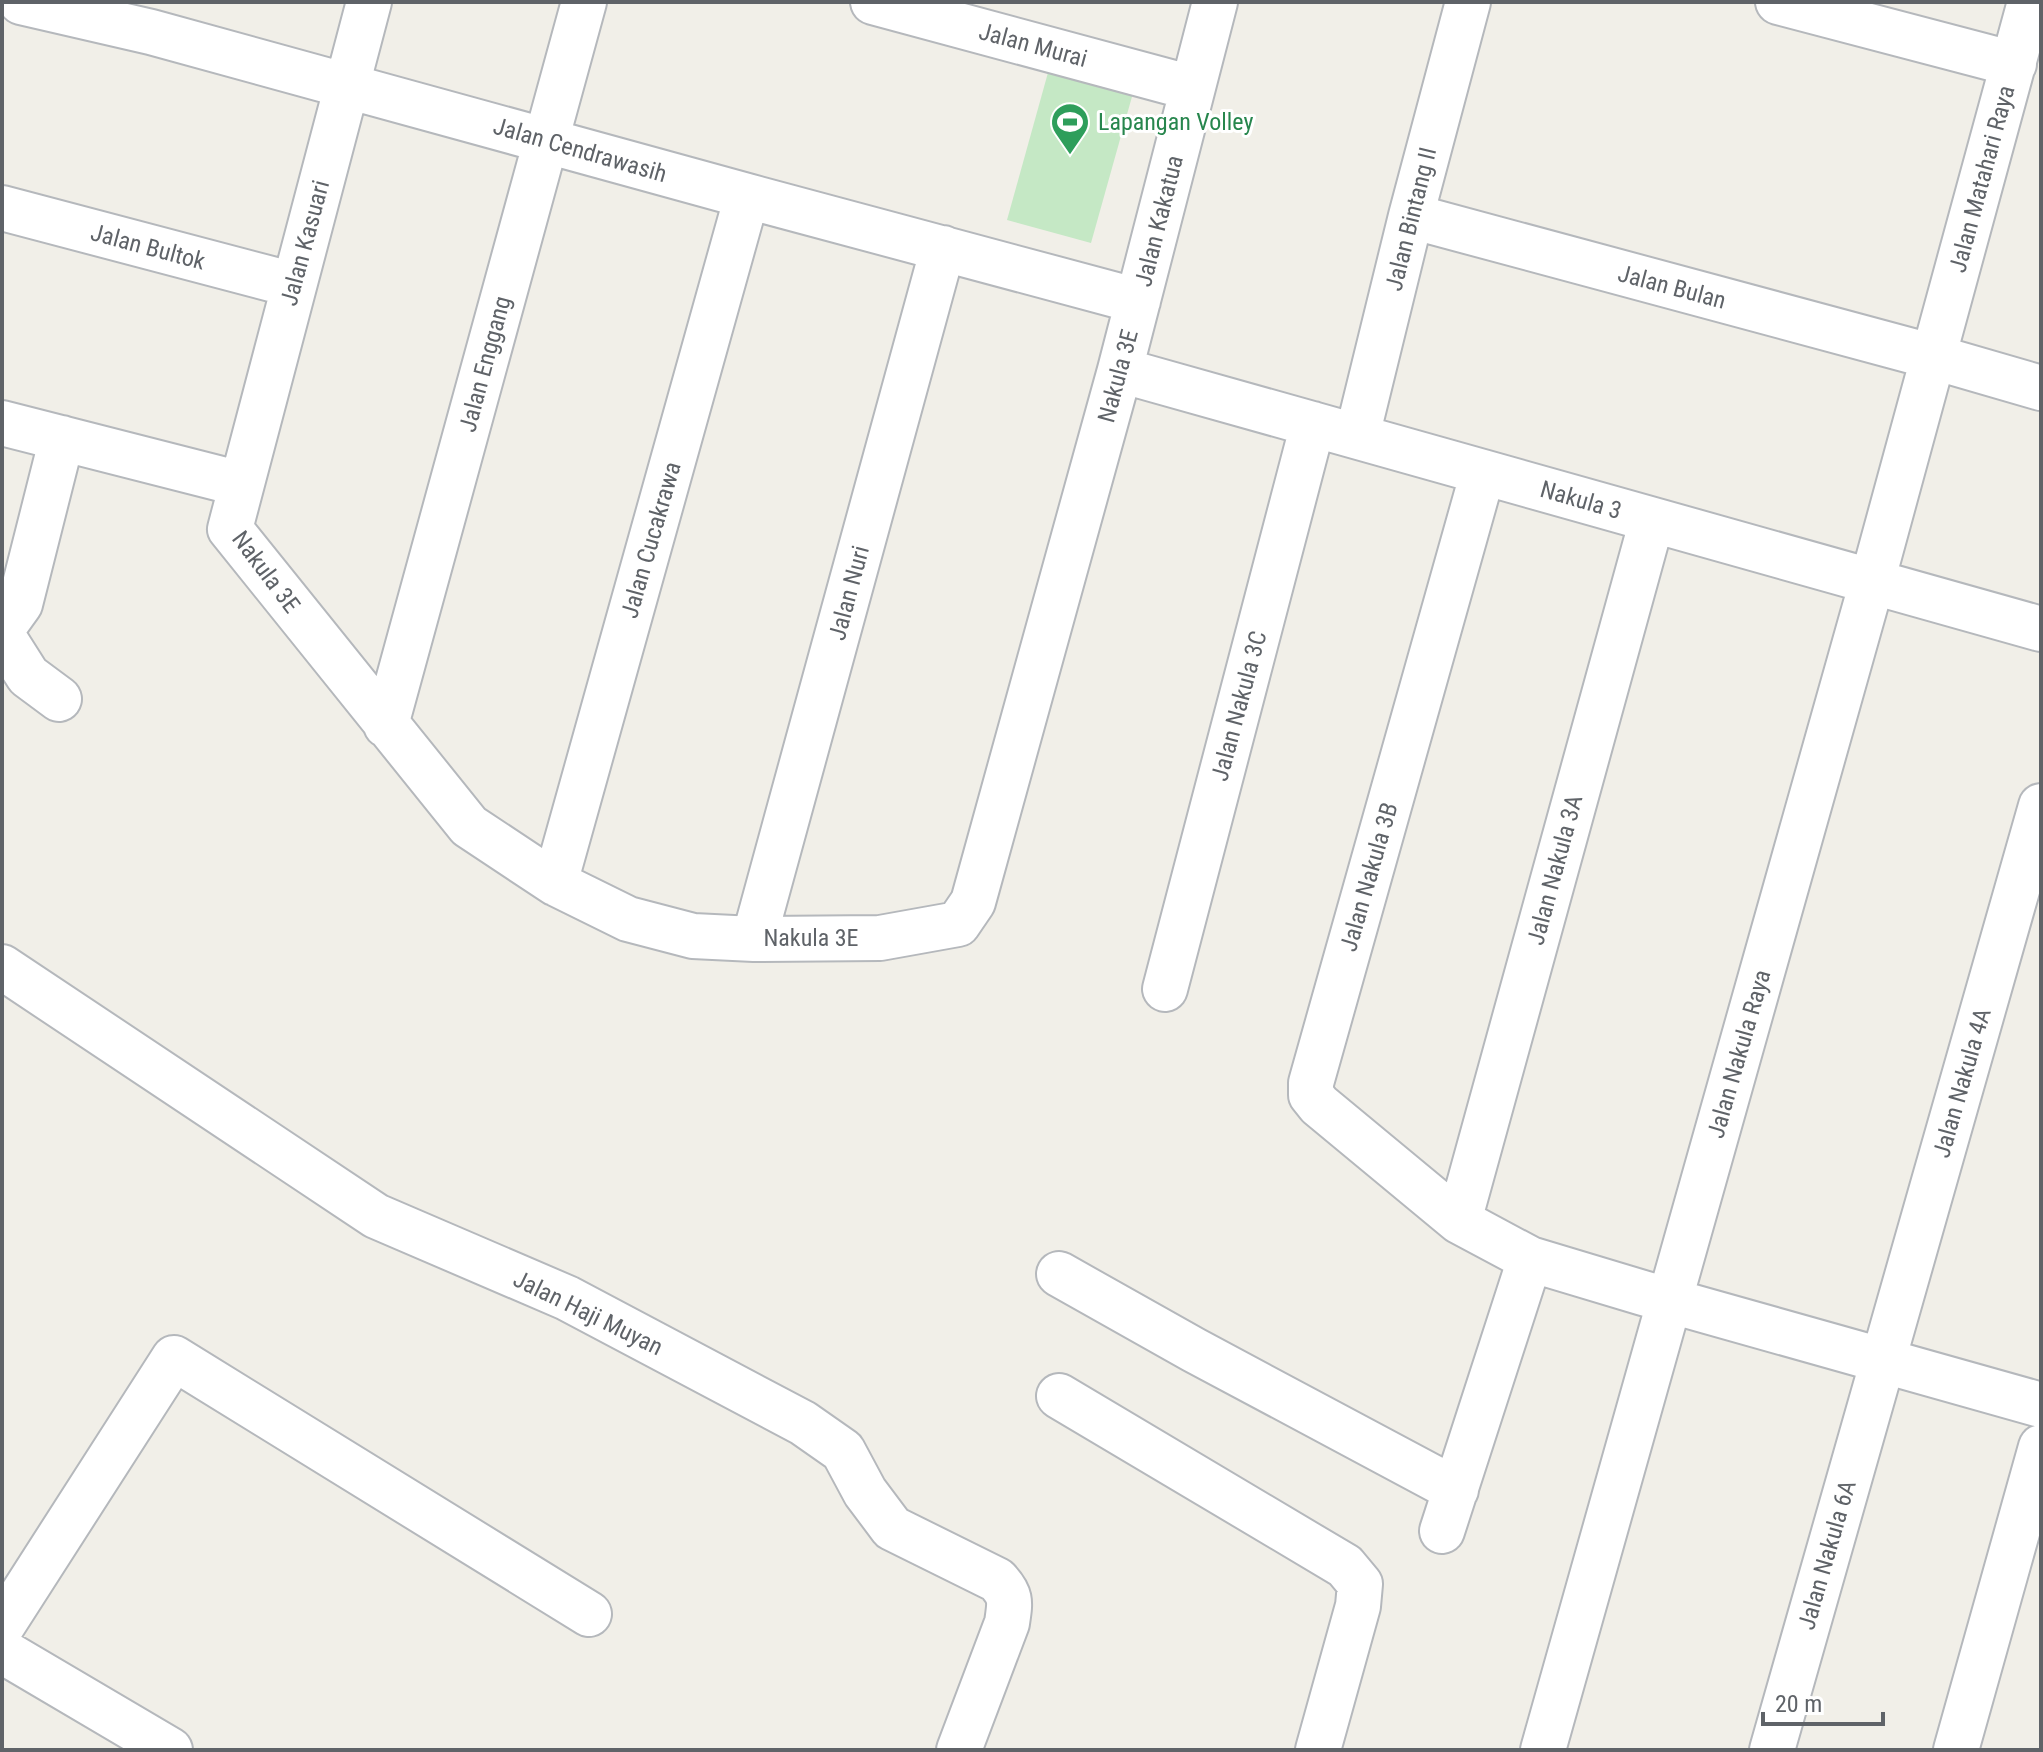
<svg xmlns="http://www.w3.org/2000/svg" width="2043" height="1752" viewBox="0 0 2043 1752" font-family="'Roboto Condensed',sans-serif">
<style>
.pitch{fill:#c5e8c5}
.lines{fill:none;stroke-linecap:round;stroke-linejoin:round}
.minor-casing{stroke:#b5b8bc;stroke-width:48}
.minor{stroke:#fff;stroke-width:44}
.labels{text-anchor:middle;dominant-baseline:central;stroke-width:6;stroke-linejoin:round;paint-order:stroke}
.street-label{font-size:24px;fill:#5f6368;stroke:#fff}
.leisure-label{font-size:24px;fill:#27864d;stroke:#fff;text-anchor:start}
</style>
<rect width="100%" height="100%" fill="#f1efe8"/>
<path class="pitch" d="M1049,69L1133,93L1091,243L1007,220Z"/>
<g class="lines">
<g class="minor-casing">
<path id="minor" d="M21,2L151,32L747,196L1138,301
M369,2L230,529L469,826L555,883L628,919L693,936L754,939L880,938L958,924L973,902L1120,370L1215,2
M873,2L1192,88
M1778,2L2014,64
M2,208L294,285
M1411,216L1934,357L2041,388
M1120,370L2041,629
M2,423L241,484
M1357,436L1411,216L1468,2
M1483,472L1311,1083V1095L1319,1105L1459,1221L1530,1259L1643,1293L2041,1405
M2,629L20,604L62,438
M2,635L28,676L59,699
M386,725L584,2
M555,883L747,196
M754,939L943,248
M2,967L376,1216L567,1298L803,1423L843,1451L865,1492L892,1528L997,1580C1012,1596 1010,1602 1007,1623L959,1750
M1165,989L1313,424
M1459,1221L1652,520
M1059,1274L1194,1350L1456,1490
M1059,1396L1345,1566L1360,1584L1358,1606L1318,1750
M1442,1531L1530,1259
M2,1626L174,1358L589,1614
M2,1651L170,1750
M1543,1750L1872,582L2030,2
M1772,1750L2041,806
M1956,1750L2041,1447"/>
</g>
<use href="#minor" class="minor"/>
</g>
<defs>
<g id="stadium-pin" transform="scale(2)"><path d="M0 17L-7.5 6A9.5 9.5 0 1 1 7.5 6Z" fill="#2e9e5b" stroke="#fff"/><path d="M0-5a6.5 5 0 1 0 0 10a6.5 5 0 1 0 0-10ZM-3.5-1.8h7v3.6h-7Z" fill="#fff"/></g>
</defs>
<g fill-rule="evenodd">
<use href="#stadium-pin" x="1070" y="122"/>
</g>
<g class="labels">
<g class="street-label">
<text transform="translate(1033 45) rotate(15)">Jalan Murai</text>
<text transform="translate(580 150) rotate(16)">Jalan Cendrawasih</text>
<text transform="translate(1982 179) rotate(-75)">Jalan Matahari Raya</text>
<text transform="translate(1411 219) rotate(-76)">Jalan Bintang II</text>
<text transform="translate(1159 221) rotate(-76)">Jalan Kakatua</text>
<text transform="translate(305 243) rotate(-75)">Jalan Kasuari</text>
<text transform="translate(148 247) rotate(15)">Jalan Bultok</text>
<text transform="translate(1672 287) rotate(15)">Jalan Bulan</text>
<text transform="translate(485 364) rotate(-75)">Jalan Enggang</text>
<text transform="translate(1118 376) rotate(-75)">Nakula 3E</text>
<text transform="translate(1581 500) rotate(16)">Nakula 3</text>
<text transform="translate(651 540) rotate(-74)">Jalan Cucakrawa</text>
<text transform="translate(266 572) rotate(53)">Nakula 3E</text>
<text transform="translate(849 593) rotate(-75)">Jalan Nuri</text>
<text transform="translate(1239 706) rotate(-75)">Jalan Nakula 3C</text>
<text transform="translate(1555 870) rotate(-75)">Jalan Nakula 3A</text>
<text transform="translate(1369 877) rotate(-74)">Jalan Nakula 3B</text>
<text x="811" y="938">Nakula 3E</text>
<text transform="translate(1739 1054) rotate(-74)">Jalan Nakula Raya</text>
<text transform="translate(1962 1083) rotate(-74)">Jalan Nakula 4A</text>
<text transform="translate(588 1313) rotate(26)">Jalan Haji Muyan</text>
<text transform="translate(1827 1555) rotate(-74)">Jalan Nakula 6A</text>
</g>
<g class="leisure-label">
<text x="1098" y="122">Lapangan Volley</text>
</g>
</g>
<rect width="2043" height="1752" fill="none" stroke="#5f6368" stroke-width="8"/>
<path d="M1763 1712v12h120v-12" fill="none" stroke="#5f6368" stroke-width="4"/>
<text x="1775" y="1712" font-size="24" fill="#5f6368" stroke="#ffffff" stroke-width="6" paint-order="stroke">20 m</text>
</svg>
